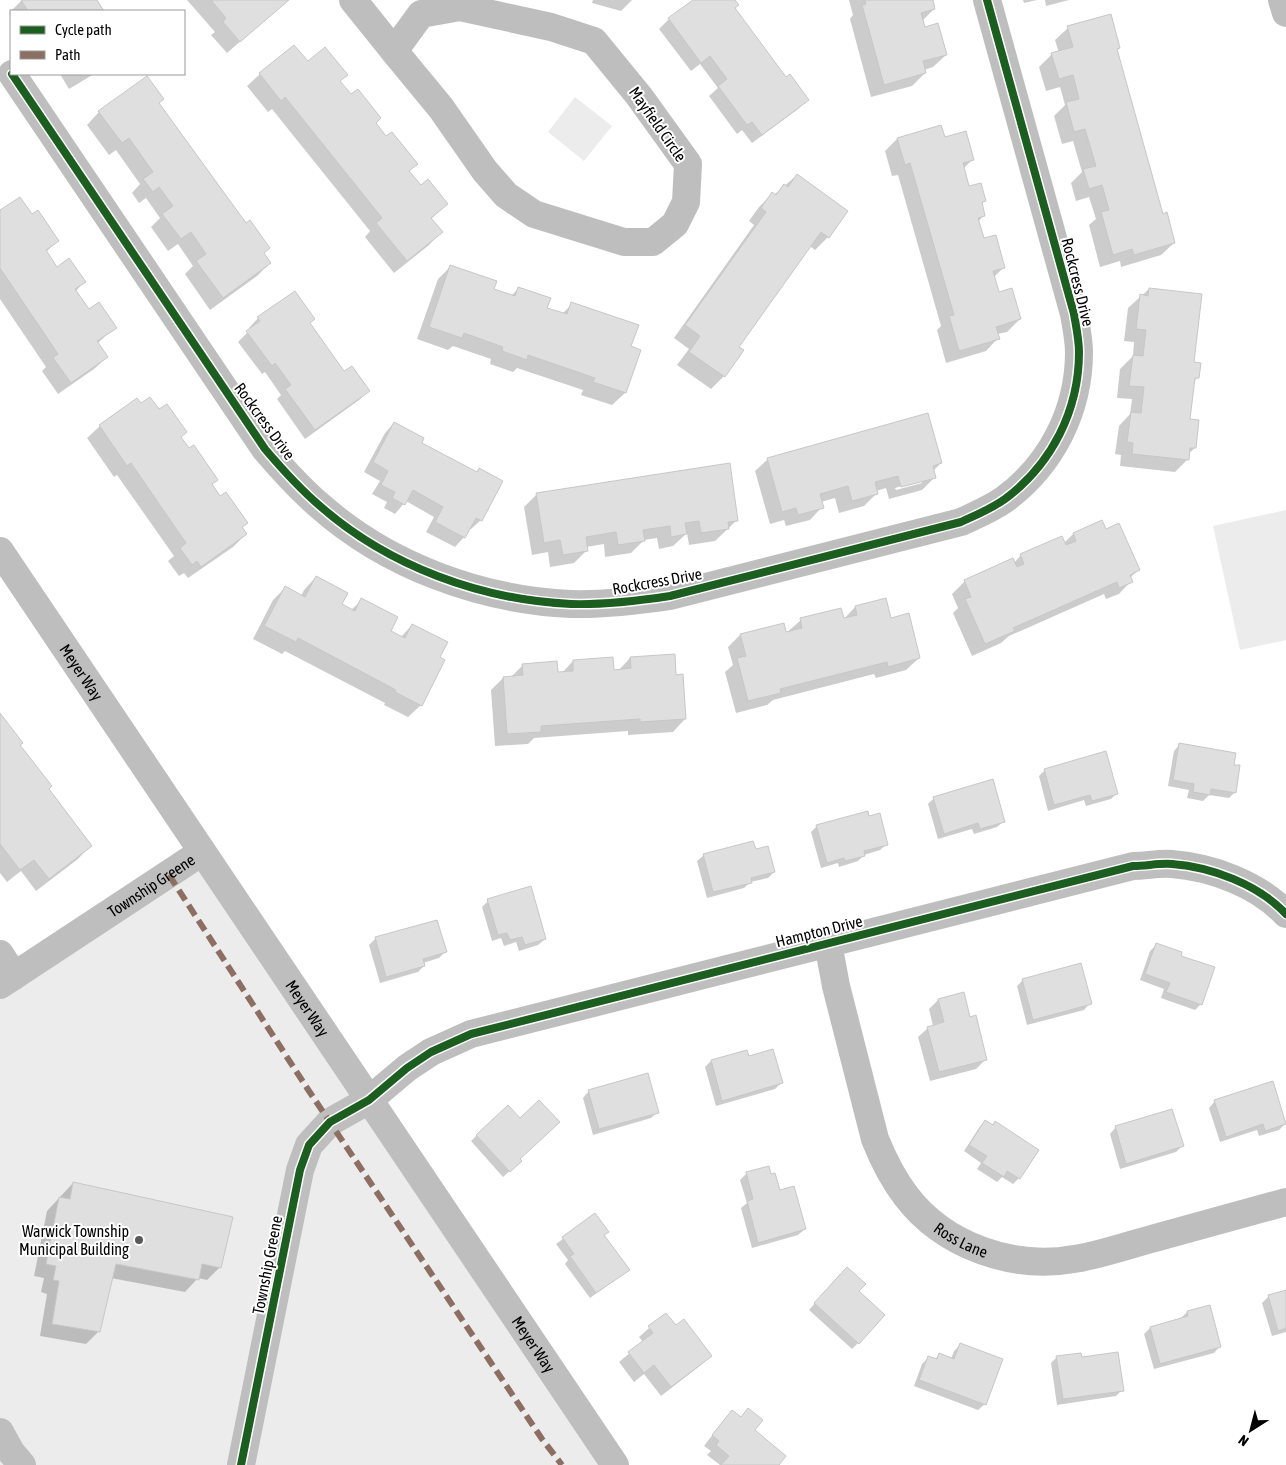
<svg xmlns="http://www.w3.org/2000/svg" width="1286" height="1465" viewBox="0 0 1286 1465" font-family="'Asap Condensed',sans-serif">
<style>
.green{fill:#ececec}
.shadow{fill:#0003;fill-rule:evenodd}
.building{fill:#dfdfdf;stroke:#c7c7c7}
.lines{fill:none;stroke-linecap:round;stroke-linejoin:round}
.minor{stroke:#bebebe;stroke-width:28}
.tertiary{stroke:#bebebe;stroke-width:28}
.quiet{stroke:#8d6e63;stroke-width:6;stroke-dasharray:12 6;stroke-linecap:butt}
.cycleway-casing{stroke:#fff;stroke-width:11}
.cycleway{stroke:#1b5e20;stroke-width:8}
.poi-dot{fill:#595959;stroke:#fff;stroke-width:2}
.labels{text-anchor:middle;dominant-baseline:central;stroke-width:4;stroke-linejoin:round;paint-order:stroke}
.street-label{font-size:16px;fill:#000;stroke:#fff}
.poi-label{font-size:16px;fill:#000;stroke:#fff;text-anchor:end}
</style>
<rect width="100%" height="100%" fill="#fff"/>
<path class="green" d="M575,97L612,126L584,161L548,132Z
M1286,510V640L1240,650L1213,526Z
M202,852L615,1465H0V954L14,975Z"/>
<path class="shadow" d="M22,0H95L102,11H11V17L9,13Z
M187,0H288L227,53L211,35L215,32Z
M593,0H632L621,11L592,3Z
M695,0H733L734,8L786,78L807,100L798,109L752,143L742,130L737,134L709,96L718,88L700,64L691,71L659,29L669,19Z
M849,0H932L934,9L922,21L924,28L946,55L933,67L924,70L925,73L912,86L871,97L850,19L853,15Z
M1023,0H1037L1024,3Z
M1045,0H1069L1046,6Z
M1068,28L1119,48L1116,51L1162,215L1174,243L1161,255L1121,267L1120,261L1100,267L1089,225L1096,219L1089,197L1076,201L1071,183L1082,172L1073,141L1062,144L1054,116L1065,105L1060,87L1046,91L1039,67L1052,54L1059,53L1055,40Z
M307,63L339,81L374,123L420,187L446,204L431,219L441,232L429,245L394,273L365,237L370,231L272,109L268,112L247,86L260,74Z
M60,74H94L69,89Z
M158,103L270,263L257,276L210,310L185,274L193,266L178,244L168,251L151,227L160,218L146,198L139,203L132,193L140,184L116,150L109,155L87,125L99,112Z
M897,139H944L973,159L963,169L969,188L985,201L981,204L984,215L978,222L983,240L1004,267L994,277L998,293L1020,319L1007,332L997,334L998,338L986,351L946,363L937,330L941,326L898,175L892,176L885,151Z
M797,175L828,237L815,250L810,246L738,347L742,350L724,376L711,389L677,365L689,349L674,338L754,225L749,221L759,207L772,194L774,195Z
M0,212L32,216L57,241L46,252L57,268L84,282L75,292L88,311L115,327L98,343L107,357L94,369L58,394L42,371L46,367L0,299Z
M450,267L492,289L511,296L519,288L546,309L562,314L572,304L630,347L639,351L625,393L612,405L581,395L583,390L517,368L513,372L490,364L491,359L453,346L448,350L417,339L438,279Z
M1149,289L1193,363L1198,377L1193,382L1189,420L1195,448L1188,454L1187,460L1175,472L1120,466L1121,455L1115,454L1119,426L1130,414L1132,399L1117,398L1120,369L1133,356L1134,342L1124,341L1128,308Z
M258,318L309,324L344,373L368,391L359,400L305,439L277,399L281,395L265,372L262,374L238,342L250,330L249,328Z
M137,400L180,437L246,534L233,547L188,578L184,573L179,576L168,561L174,556L117,475L114,477L87,438L100,426Z
M394,423L420,443L481,520L471,529L469,528L464,537L455,547L426,532L434,517L406,501L395,514L384,508L387,502L372,494L380,481L364,472L385,433Z
M768,459L941,463L933,471L935,477L922,490L889,499L886,488L876,491L877,493L864,506L839,513L835,498L821,502L822,507L810,520L786,526L784,520L770,524L755,471ZM922,480V483L896,490L895,488Z
M537,494L737,520L715,541L689,545L687,533L673,546L659,549L657,538L644,540L631,553L605,557L604,544L586,547L587,550L574,563L550,567L548,552L532,555L524,507Z
M1105,531L1138,570L1130,578L1131,581L1119,594L1106,599L1104,594L1009,636L1001,643L972,656L953,613L958,608L952,594L965,581L1014,563L1021,555L1064,543L1073,534Z
M316,577L340,604L351,610L362,600L390,631L401,637L412,625L438,658L421,705L408,717L384,705L385,703L285,651L282,654L253,639L273,600L285,588L301,596L304,590Z
M855,607L890,619L919,658L906,670L876,678L874,674L773,700L767,705L736,713L725,672L733,665L728,647L740,635L785,634L801,620H843Z
M630,658L675,676L685,719L673,732L628,735V731L534,738L528,744L495,746L491,690L503,678L511,677L523,665L562,673L573,661L613,671H618Z
M0,715L47,790L90,846L78,859L36,891L21,871L7,882L0,873Z
M1180,744L1233,766L1235,792L1229,798L1209,795L1203,801L1187,798L1189,790L1168,786L1174,751Z
M1045,770L1117,793L1111,799L1086,806L1084,800L1048,811L1039,776Z
M934,798L1004,821L997,827L974,834L972,829L938,839L928,804Z
M817,826L887,844L880,850L864,855L858,861L839,867L838,863L821,868L811,832Z
M755,851L774,872L768,878L750,882L744,888L707,898L697,861L704,855Z
M488,901L545,939L538,945L519,951L516,942L504,946L501,938L492,941L482,907Z
M437,921L445,952L439,958L423,963L424,966L418,972L380,983L369,945L375,939Z
M1156,945L1179,956L1201,1004L1195,1010L1161,998L1164,989L1140,980L1150,951Z
M1023,980L1090,1003L1084,1010L1027,1025L1017,986Z
M963,993L969,1019L986,1059L976,1069L930,1081L918,1037L928,1028L933,1026L929,1009L938,1000Z
M748,1058L781,1083L775,1089L716,1106L705,1067L711,1061Z
M589,1091L657,1112L651,1118L593,1135L583,1098Z
M1215,1101L1285,1124L1279,1130L1259,1136L1257,1130L1220,1142L1209,1108Z
M985,1121L1019,1178L1013,1184L1002,1177L997,1182L977,1169L981,1163L964,1151L979,1128Z
M1116,1127L1182,1146L1176,1152L1120,1169L1110,1134Z
M477,1135L518,1159L514,1167L503,1177L471,1141Z
M747,1173L779,1191L805,1229L798,1235L752,1248L741,1208L747,1203L740,1180Z
M73,1183L220,1267L207,1280L198,1278L185,1292L111,1278L99,1331L86,1344L40,1336L47,1294L41,1292L44,1278L34,1276L47,1211Z
M595,1215L622,1275L590,1298L565,1264L568,1260L556,1244Z
M840,1274L858,1291V1343L852,1349L809,1310Z
M1286,1291V1332L1272,1336L1262,1303L1268,1297Z
M1209,1307L1220,1346L1214,1353L1154,1369L1144,1334L1150,1328L1181,1318L1187,1312Z
M665,1314L675,1327L710,1356L701,1365L661,1396L644,1374L634,1382L619,1362L643,1342L639,1337Z
M960,1345L985,1404L978,1410L914,1386L922,1364L928,1358L934,1360L939,1355L951,1359L954,1351Z
M1057,1357L1081,1359L1122,1390L1116,1396L1057,1405L1051,1363Z
M748,1409L753,1431L778,1465H720L707,1455L711,1451L704,1446L723,1421L740,1418Z"/>
<path class="building" d="M21,0H97L104,11H28Z
M211,0H289L240,42L223,22L226,18Z
M693,0H735L739,5L735,8L786,77L790,74L809,100L762,135L752,122L747,125L718,86L727,79L710,56L701,63L668,18Z
M865,0H933L935,9L921,13L925,27L938,23L947,55L923,61L926,73L884,85L862,5L866,4Z
M1111,14L1120,48L1117,49L1163,214L1167,212L1175,243L1134,255L1132,249L1113,255L1101,212L1109,210L1102,185L1089,189L1083,169L1096,166L1085,129L1074,132L1066,102L1079,99L1073,75L1059,79L1051,53L1073,47L1067,26Z
M294,45L308,61L325,47L348,75L340,81L351,94L358,89L381,118L376,123L386,136L392,132L418,164L409,171L421,185L428,179L448,204L431,218L443,232L407,261L376,223L382,218L285,97L281,101L259,73Z
M147,76L164,99L159,103L246,223L250,220L270,248L264,253L271,263L223,298L196,261L206,254L191,232L181,239L162,214L173,206L159,187L153,192L143,179L153,172L129,138L122,143L98,111Z
M941,125L945,137L966,131L974,160L963,163L969,186L981,183L986,201L982,202L985,216L978,218L984,238L996,235L1005,268L993,271L999,292L1012,288L1021,319L996,327L1000,339L959,351L949,316L954,315L910,163L905,165L897,138Z
M797,174L848,211L829,238L821,232L739,347L744,350L725,377L689,352L700,336L685,325L766,212L761,208L772,192L776,195L784,184L788,187Z
M20,197L32,214L38,210L59,241L46,250L57,267L69,258L86,282L75,289L89,309L99,302L117,328L97,341L108,357L71,383L53,358L58,354L0,268V210Z
M450,265L497,281L494,289L515,296L518,287L551,298L547,308L567,314L571,302L639,325L631,346L641,350L626,393L593,382L595,378L528,355L527,360L502,351L503,347L464,333L462,338L429,327Z
M1149,288L1202,294L1194,362L1201,363L1199,378H1195L1190,419L1199,420L1196,448H1190L1189,460L1132,454L1133,443L1127,442L1131,412L1141,413L1144,387L1129,386L1133,355L1143,356L1146,330L1136,329L1140,294L1148,296Z
M295,291L315,319L310,323L344,371L352,366L370,391L315,430L285,389L291,385L275,363L272,366L246,331L260,321L257,317Z
M150,397L159,409L167,404L187,432L181,437L189,448L194,445L218,480L212,484L220,496L226,492L248,523L242,527L247,534L201,567L197,561L192,565L180,548L186,543L131,463L127,466L99,425L137,398L141,403Z
M928,413L942,463L933,466L936,478L901,487L898,476L875,482L878,494L852,501L848,486L820,494L824,508L798,515L796,508L782,512L767,458Z
M394,422L424,438L422,443L477,472L479,468L503,481L482,521L476,518L465,538L435,522L443,507L413,490L405,505L392,498L395,492L381,485L388,471L373,462Z
M730,463L738,521L728,522L729,529L701,533L699,521L685,523L687,534L671,537L670,526L643,530L645,541L618,545L616,532L586,537L588,551L563,555L560,540L544,543L536,493Z
M1102,520L1106,529L1119,523L1140,570L1130,575L1133,582L1119,588L1117,582L1013,628L1015,631L985,644L965,599L971,597L964,580L1013,558L1017,567L1024,564L1020,554L1062,536L1066,545L1076,541L1073,533Z
M316,576L348,593L342,604L355,611L361,598L398,617L391,631L405,638L412,624L448,642L440,657L445,660L422,706L395,692L396,690L298,638L296,642L264,626L285,586L305,597Z
M886,598L891,618L909,613L920,658L888,667L887,662L780,689L781,693L748,701L737,658L746,656L740,634L784,623L786,632L802,628L800,618L841,608L844,618L857,615L855,606Z
M675,654L676,675L683,674L686,719L640,722V719L541,726V732L507,734L503,677L523,675L522,664L557,661L558,672L573,671V660L613,657L614,670L631,668L630,657Z
M0,713L23,743L20,745L52,786L49,789L92,846L49,879L34,860L20,870L0,844Z
M1179,743L1236,753L1234,765H1240L1236,793L1211,789L1210,795L1193,792L1194,784L1173,780Z
M1106,751L1118,794L1092,801L1090,795L1054,805L1044,769Z
M993,779L1005,822L980,829L978,823L944,834L933,797Z
M868,811L869,816L880,813L888,845L864,851L865,856L845,861L844,858L827,863L816,825Z
M753,841L756,849L768,846L775,872L751,878L752,883L713,892L703,854Z
M531,886L546,939L525,945L522,937L510,940L507,933L498,935L487,899Z
M437,920L447,952L423,959L425,966L386,977L375,937Z
M1156,943L1182,952L1181,956L1215,967L1202,1005L1166,992L1170,983L1145,974Z
M1081,963L1092,1004L1033,1020L1022,979Z
M964,992L970,1017L976,1015L987,1060L939,1072L927,1027L944,1022L938,999Z
M773,1049L783,1083L722,1101L711,1060L747,1050L749,1056Z
M648,1073L659,1113L599,1129L588,1090Z
M1273,1081L1286,1124L1265,1131L1263,1124L1226,1137L1214,1100Z
M539,1100L560,1122L520,1159L522,1161L510,1172L476,1135L508,1105L520,1118Z
M1172,1109L1184,1146L1126,1164L1115,1126Z
M985,1120L993,1125L995,1121L1039,1150L1020,1179L1007,1171L1004,1177L982,1163L987,1156L969,1145Z
M769,1166L771,1174L775,1173L780,1190L794,1186L806,1229L758,1243L747,1201L753,1199L746,1172Z
M73,1182L233,1217L221,1268L202,1264L199,1280L116,1264L100,1332L52,1324L59,1281L53,1280L56,1266L46,1264L59,1197L70,1199Z
M595,1213L609,1232L604,1235L630,1270L596,1293L570,1256L574,1254L562,1237Z
M847,1267L866,1284L859,1291L885,1315L859,1344L814,1303Z
M1286,1290V1328L1278,1331L1268,1295Z
M1210,1305L1221,1347L1160,1364L1150,1327L1188,1316L1187,1311Z
M666,1313L676,1325L684,1319L712,1356L671,1387L654,1365L644,1373L628,1352L653,1333L648,1326Z
M960,1343L1003,1359L986,1405L919,1380L928,1356L937,1359L939,1353L954,1359Z
M1118,1352L1124,1391L1063,1399L1056,1356L1081,1353L1082,1357Z
M748,1408L763,1420L755,1430L786,1456L779,1465H721L729,1456L716,1445L719,1441L712,1435L732,1410L741,1417Z"/>
<g class="lines">
<g class="minor">
<path d="M353,0L394,51"/>
<path d="M460,7L551,27L594,41L639,96L688,164L686,202L675,224L653,242H624L534,214L506,195L485,171L441,108L394,51L421,14Z"/>
<path d="M12,74L265,449C282,469 300,489 320,506C388,566 481,600 571,604C605,605 637,601 670,596L961,522C976,515 991,509 1005,499C1052,464 1079,410 1079,352C1079,340 1076,326 1074,314L987,0"/>
<path id="s1" d="M0,551L615,1465"/>
<path id="s2" d="M828,943L836,986L875,1139C883,1159 893,1179 906,1196C944,1246 1013,1270 1074,1259C1101,1255 1128,1245 1155,1238C1198,1226 1242,1214 1286,1202"/>
<path d="M0,954L14,976"/>
<path id="s3" d="M0,985L202,852"/>
<path d="M0,1432L11,1452L22,1465"/>
<path d="M241,1465L300,1170L309,1145L330,1122L369,1100L407,1068L431,1052L471,1034L1133,866C1146,866 1159,863 1172,864C1211,867 1258,884 1286,914"/>
</g>
<path class="tertiary" d="M1282,0L1286,13"/>
<path class="quiet" d="M169,875L307,1088L542,1439L562,1465"/>
<g class="cycleway-casing">
<path id="cycleway" d="M12,74L265,449C282,469 300,489 320,506C388,566 481,600 571,604C605,605 637,601 670,596L961,522C976,515 991,509 1005,499C1052,464 1079,410 1079,352C1079,340 1076,326 1074,314L987,0
M241,1465L300,1170L309,1145L330,1122L369,1100L407,1068L431,1052L471,1034L1133,866C1146,866 1159,863 1172,864C1211,867 1258,884 1286,914"/>
</g>
<use href="#cycleway" class="cycleway"/>
</g>
<circle class="poi-dot" cx="139" cy="1240" r="5"/>
<g class="labels">
<g class="street-label">
<text transform="translate(658 124) rotate(55)">Mayfield Circle</text>
<text transform="translate(1078 282) rotate(76)">Rockcress Drive</text>
<text transform="translate(265 421) rotate(54)">Rockcress Drive</text>
<text transform="translate(657 581) rotate(-10)">Rockcress Drive</text>
<text stroke="none"><textPath href="#s1" startOffset="146">Meyer Way</textPath></text>
<text stroke="none"><textPath href="#s3" startOffset="181">Township Greene</textPath></text>
<text transform="translate(819 931) rotate(-14)">Hampton Drive</text>
<text stroke="none"><textPath href="#s1" startOffset="551">Meyer Way</textPath></text>
<text stroke="none"><textPath href="#s2" startOffset="338">Ross Lane</textPath></text>
<text transform="translate(267 1265) rotate(-79)">Township Greene</text>
<text stroke="none"><textPath href="#s1" startOffset="956">Meyer Way</textPath></text>
</g>
<g class="poi-label">
<text x="129" y="1231">Warwick Township<tspan x="129" dy="18">Municipal Building</tspan></text>
</g>
</g>
<rect x="10" y="10" width="175" height="65" fill="#ffffff" stroke="#999999"/>
<rect x="20" y="26" width="25" height="8" fill="#1b5e20" stroke="#999999"/>
<text x="55" y="35" font-size="15" fill="#000000">Cycle path</text>
<rect x="20" y="51" width="25" height="8" fill="#8d6e63" stroke="#999999"/>
<text x="55" y="60" font-size="15" fill="#000000">Path</text>
<g transform="translate(1251 1430) rotate(216)" stroke="#ffffff" stroke-width="4" paint-order="stroke">
<path d="M0-4L9 19L0 12L-9 19Z" fill="#000000"/>
<text y="-8" font-size="14" font-weight="bold" text-anchor="middle" fill="#000000">N</text>
</g>
</svg>
